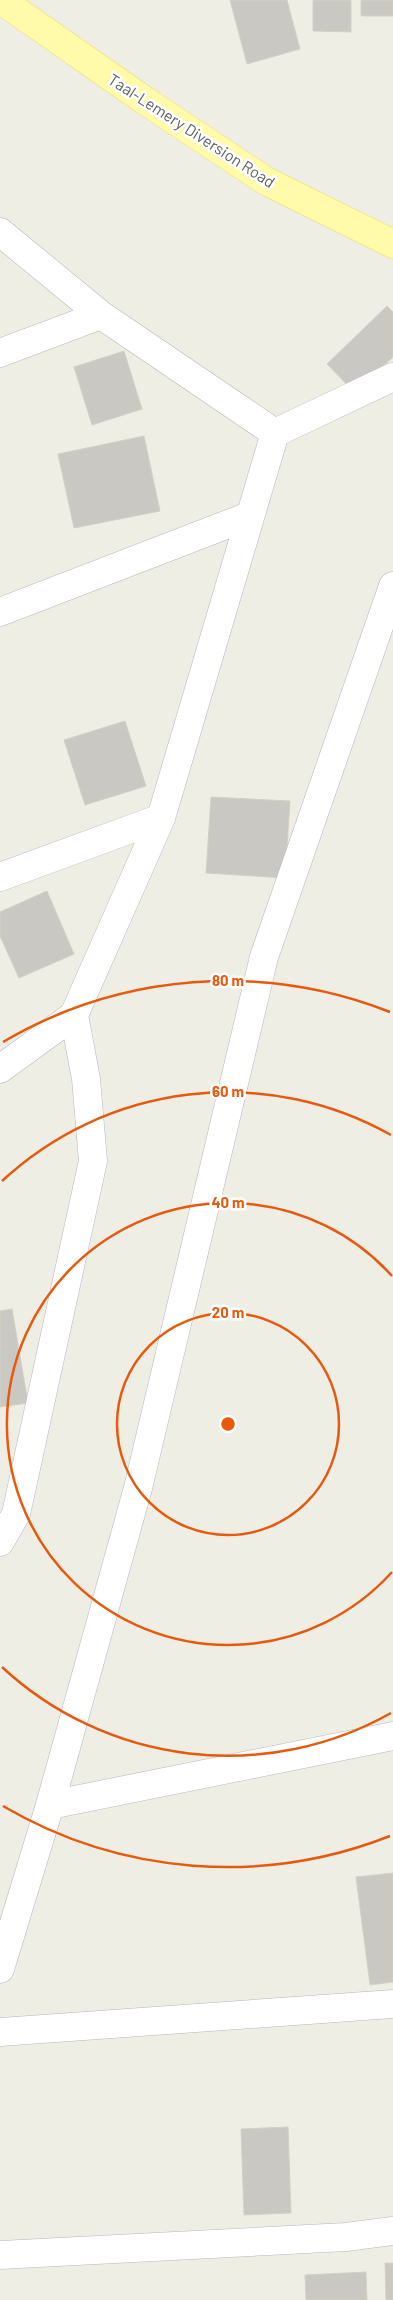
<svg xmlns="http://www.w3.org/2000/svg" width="393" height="2300" viewBox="0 0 393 2300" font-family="Barlow,sans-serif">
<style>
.building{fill:#cac8c2;stroke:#d4d1c3}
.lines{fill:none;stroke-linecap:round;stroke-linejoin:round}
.minor-casing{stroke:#b6b7bc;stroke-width:29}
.tertiary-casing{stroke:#b6b7bc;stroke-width:29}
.primary-casing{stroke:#f3da5b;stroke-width:29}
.minor{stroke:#fff;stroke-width:28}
.tertiary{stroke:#fff;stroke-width:28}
.primary{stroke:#fffbab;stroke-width:28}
.ring{fill:none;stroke:#e8590c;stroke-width:2.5}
.labels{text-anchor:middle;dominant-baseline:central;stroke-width:5;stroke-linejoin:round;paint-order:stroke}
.street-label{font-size:16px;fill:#5d6066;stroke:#fff}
.centre{fill:#e8590c;stroke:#fff;stroke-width:2.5}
.ring-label{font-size:15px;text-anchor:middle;font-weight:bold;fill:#e8590c;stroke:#fff;stroke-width:5;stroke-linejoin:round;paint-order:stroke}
</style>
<rect width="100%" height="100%" fill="#efeee5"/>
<path class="building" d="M230,0H287L300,49L247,64Z
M313,0H351V32L313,31Z
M361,0H393V16H361Z
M387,306L393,312V357L355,393L327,364Z
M124,351L142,409L92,425L74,367Z
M144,436L160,511L74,528L58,454Z
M125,721L146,786L85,805L64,740Z
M211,797L290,801L285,878L206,873Z
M47,891L74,954L19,978L0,936V912Z
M12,1309L28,1403L0,1407V1311Z
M393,1873V1982L370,1985L356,1877Z
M288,2127L291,2213L244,2215L241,2129Z
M385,2263H393V2300H386Z
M366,2272L367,2300H306L305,2275Z"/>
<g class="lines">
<g class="minor-casing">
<path id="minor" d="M0,232L101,315L275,433
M0,353L101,315
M0,612L249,516
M0,877L161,818
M0,1069L74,1015L161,818L275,433L393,377
M0,1542L16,1514L93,1161L86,1079L74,1015
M50,1805L393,1736
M0,2032L393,2004
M0,2255L346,2237L393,2231"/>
</g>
<g class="tertiary-casing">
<path id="tertiary" d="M0,1969L50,1805L138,1488L264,957L393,586"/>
</g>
<g class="primary-casing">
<path id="primary" d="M1,0L144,100L266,181L393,244"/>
</g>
<use href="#minor" class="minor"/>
<use href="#tertiary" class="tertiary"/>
<use href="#primary" class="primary"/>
</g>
<g class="ring">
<circle cx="228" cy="1424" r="111"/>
<path d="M392 1572A221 221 0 1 1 392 1276"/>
<path d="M391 1713A332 332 0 0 1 2 1667M2 1181A332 332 0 0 1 391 1135"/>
<path d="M390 1836A443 443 0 0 1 3 1806M3 1042A443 443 0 0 1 390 1012"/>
</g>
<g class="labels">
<g class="street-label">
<text transform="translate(192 130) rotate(33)">Taal-Lemery Diversion Road</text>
</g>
</g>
<circle cx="228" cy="1424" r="8" class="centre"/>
<g class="ring-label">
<text x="228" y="986">80 m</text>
<text x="228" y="1097">60 m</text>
<text x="228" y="1208">40 m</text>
<text x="228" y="1318">20 m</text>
</g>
</svg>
